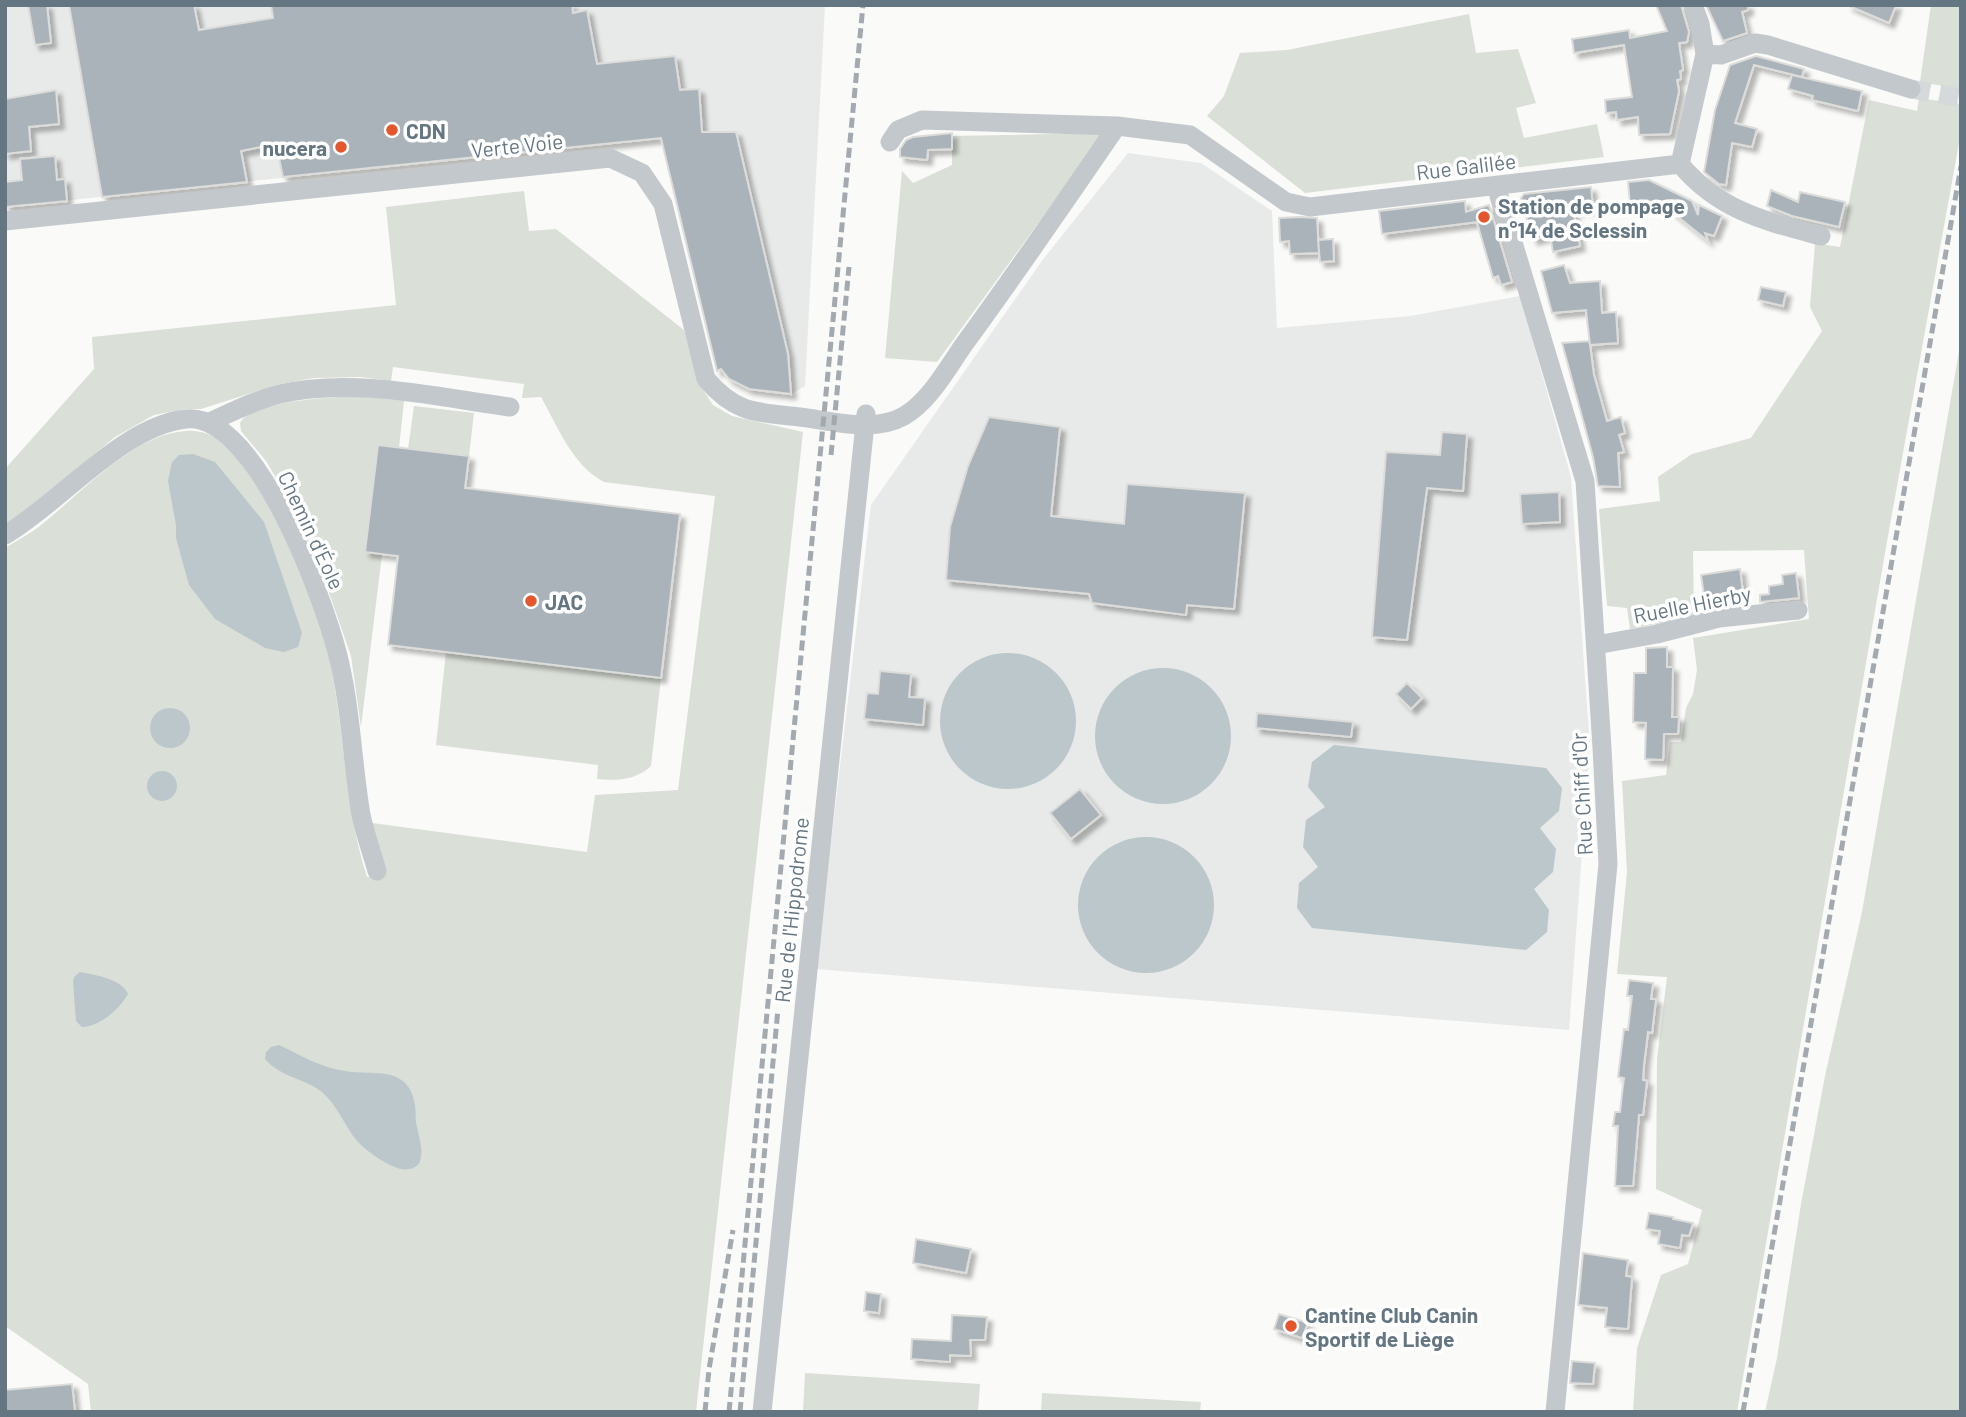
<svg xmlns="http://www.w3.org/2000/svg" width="1966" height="1417" viewBox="0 0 1966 1417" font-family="Barlow,sans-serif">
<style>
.built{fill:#e8e9e9}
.green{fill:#dadfd7}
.water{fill:#bbc7cb}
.building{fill:#aab3b9;stroke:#dcdcda;stroke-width:2;filter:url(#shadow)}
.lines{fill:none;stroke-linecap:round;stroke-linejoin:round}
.minor-tunnel{stroke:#d5d9db;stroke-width:19;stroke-dasharray:19 10;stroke-linecap:butt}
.minor{stroke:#c3c8cc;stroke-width:19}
.rail{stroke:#a2aab0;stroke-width:5;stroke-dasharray:10 5;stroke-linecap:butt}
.poi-dot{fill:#e4572e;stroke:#fff;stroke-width:2.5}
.labels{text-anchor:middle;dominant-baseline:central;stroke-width:7;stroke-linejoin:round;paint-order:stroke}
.poi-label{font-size:21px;font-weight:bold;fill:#657683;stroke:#fff;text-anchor:start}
.street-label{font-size:21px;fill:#657683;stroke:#fff}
</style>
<defs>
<filter id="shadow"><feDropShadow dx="5" dy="5" stdDeviation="2" flood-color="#0004"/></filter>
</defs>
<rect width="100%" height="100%" fill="#fafaf8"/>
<path class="built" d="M5,5H825L805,386L791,394L749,389L737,385L721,369L717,371L661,138L5,207Z
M1128,153L1201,163L1272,211L1277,328L1410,316L1520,296L1571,477L1587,707L1590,743L1569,1030L816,969L871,505L1044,258Z"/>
<path class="green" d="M1931,5H1961V89L1920,82Z
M1469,14L1476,53L1518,49L1536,103L1516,108L1524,138L1597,124L1604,157L1305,193L1207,116L1224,96L1240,53L1287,50Z
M1919,98L1961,104V132L1886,547L1737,1412H1633L1637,1348L1661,1275L1688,1264L1702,1210L1656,1189L1657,1059L1667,977L1617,974L1627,872L1622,781L1666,775L1670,742H1681L1686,708L1693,694L1697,670L1693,638L1809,619L1804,550L1693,551L1694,617L1630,629L1627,608L1607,606L1599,509L1660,501L1658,477L1692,454L1751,438L1822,331L1810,307L1815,243L1840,247L1869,100L1917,111Z
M1104,133L937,362L885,358L902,171L913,183L952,165V136Z
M524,191L529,231L556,229L684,330L698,382L713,405L732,416L803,432L696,1412H91L88,1384L5,1326V548C14,542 24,537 33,531C76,500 130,434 186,431C201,430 214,435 225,444C232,449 237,458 242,465C281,516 315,594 329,657C345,730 344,806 367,877L384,873L372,823L587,852L595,795L678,790L715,496L604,482C572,465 558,427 541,397L522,398L524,384L393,367L391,381L360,377L314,378L276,385L201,409H185L154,415L115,437L20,516L5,524V469L94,369L92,337L396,305L386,207Z
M1961,340V1412H1765L1777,1358L1801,1204L1825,1076L1862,912Z
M361,396L404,401L399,448L366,552L382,554L361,727L351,656L325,581L289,500L266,461L241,431L240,423C251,400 337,397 361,396Z
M414,406L474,413L469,456L408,449Z
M446,652L661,678L651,766C636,780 617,781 597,779L598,765L436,745Z
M805,1373L980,1384L978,1412H803Z
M1042,1393L1201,1402L1200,1412H1041Z"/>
<path class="water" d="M193,454L215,462L264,522L302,633L298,647L284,652L265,648L215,619L189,585L176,538V525L168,481L172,462L179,455Z
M940 721a68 68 0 1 1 136 0a68 68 0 1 1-136 0Z
M1095 736a68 68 0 1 1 136 0a68 68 0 1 1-136 0Z
M150 728a20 20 0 1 1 40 0a20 20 0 1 1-40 0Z
M1334,745L1546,768L1562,788L1559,811L1540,828L1556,849L1553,872L1534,889L1549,910L1547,932L1526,950L1312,928L1297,908L1299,883L1318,867L1303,847L1306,820L1325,807L1308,787L1312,762Z
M147 786a15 15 0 1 1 30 0a15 15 0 1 1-30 0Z
M1078 905a68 68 0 1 1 136 0a68 68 0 1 1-136 0Z
M80,972C95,975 122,979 128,994C119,1010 100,1026 82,1027L76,1021L73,982L74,977Z
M279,1045C300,1055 321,1068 345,1071C372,1076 409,1064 415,1105C416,1113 415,1120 417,1127C420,1142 424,1150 419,1164C416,1166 413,1169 409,1169C396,1173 366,1151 357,1141C344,1125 338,1106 322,1092C304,1078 280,1077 265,1059L266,1052L271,1047Z"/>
<path class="building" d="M28,5H47L51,43L35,45Z
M69,5H194L199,30L273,18L271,5H572L573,13L587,10L597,64L675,56L680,90L699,89L702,132H736L788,354L791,394L749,389L729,379L721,369L717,371L661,138L283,177L276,144L241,151L247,182L102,197Z
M1656,5H1681L1689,32L1687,42L1679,43L1683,70L1680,71L1681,79L1677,80L1679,91L1670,134L1639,135L1638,117L1617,120L1616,112L1606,113L1605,100L1632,97L1624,45L1574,53L1572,39L1629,30L1630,38L1667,31Z
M1706,5H1748V10L1742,12L1747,33L1723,41Z
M1847,5H1896L1889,23Z
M1756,56L1804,69L1802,77L1754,65L1735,123L1757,129L1752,147L1732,143L1726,185L1719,184L1704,172L1715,110L1730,65Z
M1792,75L1862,91L1858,111L1812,100L1813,96L1788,89Z
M56,90L59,124L29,127L31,151L5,154V99Z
M952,133V149L928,150L927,160L900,157V149L906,140L913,137Z
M55,156L57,180L65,179L67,201L5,207V182L22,180L20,159Z
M1649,180L1692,201L1698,215L1699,205L1722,216L1714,236L1705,233L1708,241L1672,212L1677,200L1630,204L1628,182Z
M1591,187L1593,208L1573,210L1580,246L1553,252L1550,235L1533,240L1521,198L1524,194Z
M1771,190L1798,202L1800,192L1845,202L1839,227L1792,216L1767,206Z
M1465,201L1466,212L1489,205L1512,282L1501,285L1498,276L1493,278L1477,222L1382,234L1379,211Z
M1300,217L1317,218L1319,253L1290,254L1289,241L1280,242L1279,218Z
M1333,239L1334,261L1320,262L1318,240Z
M1564,265L1570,283L1600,281L1602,313L1616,312L1618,343L1590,345L1594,375L1607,421L1621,417L1625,433L1619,435L1624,452L1618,453L1620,487L1598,486L1593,457L1562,343L1589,341L1590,345L1586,310L1552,313L1541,271Z
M1761,287L1786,292L1783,306L1758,300Z
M989,417L1060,427L1051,516L1124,524L1127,484L1245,493L1234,609L1187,605L1186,615L1092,603L1089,594L946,580L950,527L968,466Z
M1442,432L1467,434L1463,491L1427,488L1407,640L1372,637L1386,452L1440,455Z
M378,445L469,456L465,488L680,514L661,678L388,645L398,556L365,552Z
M1559,492L1560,522L1522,524L1520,494Z
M1740,569L1743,593L1719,596L1720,606L1706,609L1701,575Z
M1796,573L1799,598L1760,602V595L1769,594V586L1783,584L1782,575Z
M1667,647V667H1673L1672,717H1679L1678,734H1664L1663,760L1645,759L1646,723L1633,722L1634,673H1646V648Z
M880,671L911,674L909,697L925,698L923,725L864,719L867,693L878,694Z
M1407,683L1422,698L1411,709L1396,694Z
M1257,713L1353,722L1351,737L1256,728Z
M1080,789L1101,815L1071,839L1050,813Z
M1629,980L1653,983L1651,999H1656L1652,1033L1648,1032L1644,1065L1643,1080L1647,1081L1643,1115H1639L1633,1186H1615L1618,1126H1613L1615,1112H1620L1622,1094L1624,1078L1618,1077L1624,1029L1628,1030L1632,996H1627Z
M1649,1213L1673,1217V1219L1693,1223L1689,1236L1682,1235L1680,1248L1658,1244L1660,1231L1646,1229Z
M916,1239L971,1249L966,1273L913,1263Z
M1583,1253L1628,1260L1626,1276L1632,1277L1628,1329L1605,1327L1607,1308L1578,1305Z
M866,1292L881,1294L879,1313L864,1311Z
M1279,1314L1308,1323L1302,1338L1274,1329Z
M952,1315L987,1317L985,1340H970L971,1356L950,1355V1362L911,1359L912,1339L951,1341Z
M1572,1361L1595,1363L1593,1384L1570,1383Z
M72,1384L75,1412H5V1390Z"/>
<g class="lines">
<path class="minor-tunnel" d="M1911,89L1961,98"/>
<path class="minor" d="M1705,54L1721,55L1755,43L1768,45L1911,89
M890,142L898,130L922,120L1117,126L1190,135L1286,202L1310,207L1680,164
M1680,164L1705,54L1700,24L1693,5
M1680,164C1719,211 1765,221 1821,236
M1498,185L1499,196L1585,481L1602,748L1608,864L1555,1412
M5,221L610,158L642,173L663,204L706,379C736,414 756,412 800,417C833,421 874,433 904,416C930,401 948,367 965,343C1017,272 1067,199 1117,126
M210,422C232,412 255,400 280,394C353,377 436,397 510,407
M5,535C60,503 122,426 186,419C256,412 323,598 337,652C351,705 352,761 361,815C365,834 372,853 377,871
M1596,645L1657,634L1719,618L1798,610
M762,1412L866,414"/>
<path class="rail" d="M831,455L849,267
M705,1412L709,1369L733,1230
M729,1412L863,5
M740,1412L778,1009
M1743,1412L1961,166"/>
</g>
<g class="poi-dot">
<circle cx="392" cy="130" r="7"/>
<circle cx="341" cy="147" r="7"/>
<circle cx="1484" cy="217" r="7"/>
<circle cx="531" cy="601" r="7"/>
<circle cx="1291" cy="1326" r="7"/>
</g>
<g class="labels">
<g class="poi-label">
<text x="406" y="130">CDN</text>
<text x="327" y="147" text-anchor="end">nucera</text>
<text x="1498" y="205">Station de pompage<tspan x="1498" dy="24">n°14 de Sclessin</tspan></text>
<text x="545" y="601">JAC</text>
<text x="1305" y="1314">Cantine Club Canin<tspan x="1305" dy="24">Sportif de Liège</tspan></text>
</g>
<g class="street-label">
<text transform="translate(517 145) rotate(-6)">Verte Voie</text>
<text transform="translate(1466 166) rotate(-7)">Rue Galilée</text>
<text transform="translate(312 530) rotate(65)">Chemin d'Éole</text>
<text transform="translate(1692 604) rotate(-11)">Ruelle Hierby</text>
<text transform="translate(1581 794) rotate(-93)">Rue Chiff d'Or</text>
<text transform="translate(791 910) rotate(-84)">Rue de l'Hippodrome</text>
</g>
</g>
<rect width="1966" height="1417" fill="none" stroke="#657683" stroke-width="14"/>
</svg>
